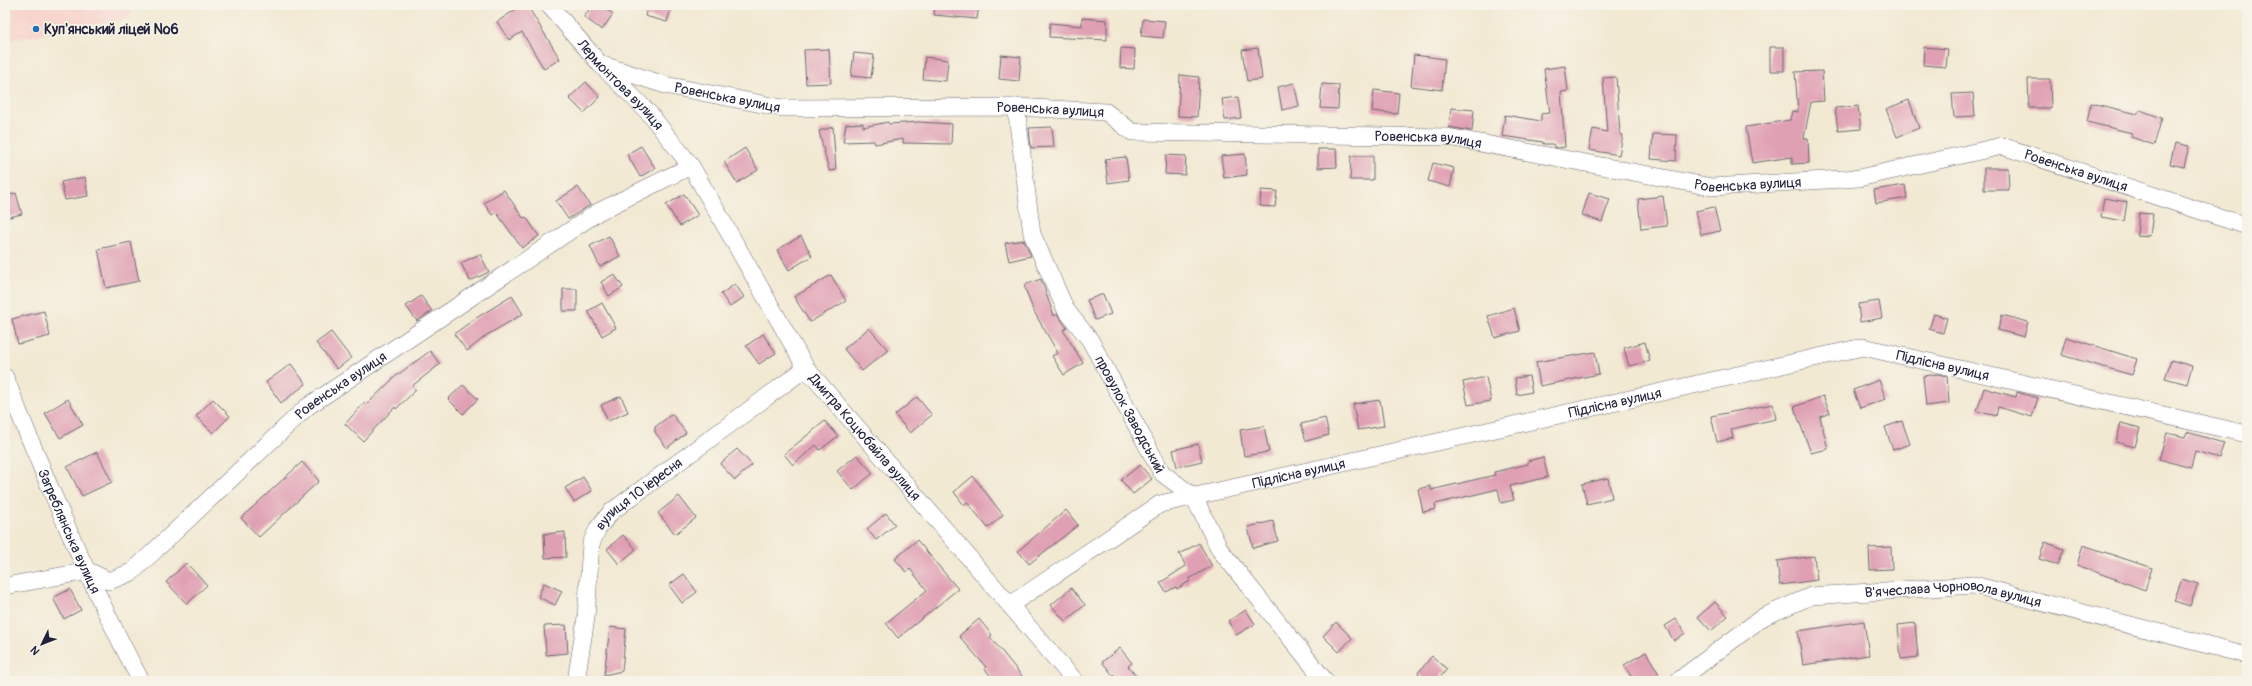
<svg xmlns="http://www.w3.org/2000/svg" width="2252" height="686" viewBox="0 0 2252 686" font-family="Pangolin,sans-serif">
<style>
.built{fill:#f7d0c9}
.building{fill:#e0a0b4}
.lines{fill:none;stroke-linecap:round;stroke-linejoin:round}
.minor-casing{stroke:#6b6870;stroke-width:18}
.minor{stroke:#fff;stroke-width:17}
.poi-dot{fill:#1f6fb2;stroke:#f7f3e8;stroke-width:1.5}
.labels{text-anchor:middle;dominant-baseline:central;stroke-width:3.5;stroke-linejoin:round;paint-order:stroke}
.poi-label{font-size:14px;font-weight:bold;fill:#22223b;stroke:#f7f3e8;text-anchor:start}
.street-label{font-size:14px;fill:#22223b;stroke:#f7f3e8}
</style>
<rect width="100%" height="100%" fill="#f7f3e8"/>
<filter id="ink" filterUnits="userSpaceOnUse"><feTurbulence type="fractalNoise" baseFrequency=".025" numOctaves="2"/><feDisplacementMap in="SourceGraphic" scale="8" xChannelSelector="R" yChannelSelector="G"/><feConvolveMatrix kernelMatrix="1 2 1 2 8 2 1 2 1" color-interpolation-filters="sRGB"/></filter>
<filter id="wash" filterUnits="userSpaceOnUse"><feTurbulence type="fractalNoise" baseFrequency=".012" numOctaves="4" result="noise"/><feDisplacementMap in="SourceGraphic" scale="16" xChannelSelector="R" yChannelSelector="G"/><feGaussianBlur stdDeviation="0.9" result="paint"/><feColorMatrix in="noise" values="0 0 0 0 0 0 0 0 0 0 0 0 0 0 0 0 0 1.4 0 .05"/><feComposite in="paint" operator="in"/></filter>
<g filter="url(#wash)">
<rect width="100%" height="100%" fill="#f2e9d3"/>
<path class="built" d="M5,5H132L131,18L5,41Z"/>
<g id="blocks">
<path class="building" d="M522,5H527L560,59L544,69L522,32L509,40L497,22Z
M592,5H600L613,14L602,30L584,17Z
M648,5H672L667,22L645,16Z
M935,5H979L977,19L934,15Z
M1082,18L1107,20V40L1049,37L1050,23L1082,26Z
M1143,19L1165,21L1163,38L1141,36Z
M1770,47H1784V71H1770Z
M1924,47L1948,49L1946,67L1923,65Z
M1121,48L1135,49L1134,69L1120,68Z
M1258,48L1262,79L1247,81L1242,50Z
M829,49L831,83L806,84L804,50Z
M854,53L874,55L871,78L851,76Z
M1001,55L1021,57L1019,81L999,79Z
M1414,55L1445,59L1442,90L1411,86Z
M925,57L948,60L946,81L923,79Z
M1565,66L1568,91L1561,92L1565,147L1557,148L1554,147L1553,144H1543V142L1502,136L1505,115L1541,121V114L1550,113L1544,69Z
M1822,71L1824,101L1811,102L1804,138H1808L1809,163L1792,164V157L1752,163L1746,127L1790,120L1792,111L1798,112L1795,72Z
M1180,75L1199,77L1197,117L1178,116Z
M1616,77L1620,134L1623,135L1619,155L1589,150L1593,129L1607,132L1603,78Z
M2028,79H2050L2051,108H2029Z
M586,82L600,97L584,113L569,98Z
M1294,83L1299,106L1282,110L1278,87Z
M1322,84L1339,85L1338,109L1320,108Z
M1374,90L1399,93L1397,114L1372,111Z
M1973,93L1975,116L1954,117L1952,94Z
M1238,97L1241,118L1225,120L1222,99Z
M1909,100L1919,128L1897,137L1886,109Z
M2091,103L2138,114L2140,110L2162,118L2154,145L2131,137L2132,133L2087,122Z
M1858,106L1861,129L1838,131L1835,108Z
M1451,108L1474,110L1472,131L1449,127Z
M888,122L889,124L919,122L952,124L951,144L903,143V139L875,144L874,141L843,142L846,124L863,123V127Z
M833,127L836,170L829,171L819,131Z
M1052,127L1054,147L1031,148L1029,128Z
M1653,134L1677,135L1676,161L1651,159Z
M2175,143L2189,146L2184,167L2170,164Z
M641,146L655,168L640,177L627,154Z
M745,148L758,170L737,183L724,162Z
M1318,149H1336L1337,167L1318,168Z
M1245,154L1247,175L1224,178L1221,156Z
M1166,155L1186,156L1185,175L1165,174Z
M1351,156H1373V180H1350Z
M1126,157L1129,180L1108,183L1105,159Z
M1433,163L1454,168L1450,187L1428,181Z
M1984,168H2008L2009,190H1984Z
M85,177L88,196L65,200L61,182Z
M1905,185L1907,198L1876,203L1874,190Z
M578,187L590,205L568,219L556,201Z
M504,190L523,218L526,217L539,236L522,248L496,212L492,215L484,203Z
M1261,190L1277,191L1275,207L1260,206Z
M16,193L22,214L5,218V196Z
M1589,193L1610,199L1602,222L1582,215Z
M684,194L698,215L680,226L666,205Z
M1663,196L1667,226L1641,229L1638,199Z
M2104,198L2127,202L2124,221L2101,217Z
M1714,207L1720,231L1701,235L1696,211Z
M2139,213L2153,214L2150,236L2137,235Z
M609,236L620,256L600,267L590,246Z
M801,236L812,256L789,270L777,250Z
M1024,240L1031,256L1009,261L1005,243Z
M131,242L139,281L106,288L98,249Z
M480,254L489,272L470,281L461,263Z
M614,274L623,287L609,296L601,282Z
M831,275L846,301L810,322L794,297Z
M1041,279L1054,316L1057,314L1067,328L1063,330L1083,363L1064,375L1052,356L1058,353L1033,310L1024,285Z
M735,284L744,297L730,307L721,294Z
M563,289H577V311H563Z
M1103,294L1111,314L1095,320L1087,300Z
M421,296L432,311L417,321L406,306Z
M512,296L523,314L487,335L467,351L454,334L473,320Z
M1879,301L1882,318L1860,322L1858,304Z
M602,303L616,328L602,336L588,311Z
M1514,308L1520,331L1495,338L1488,316Z
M44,311L50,336L18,344L12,319Z
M1934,314L1947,318L1943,333L1929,329Z
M2002,315L2028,322L2024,337L1998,330Z
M869,328L888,350L862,371L844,349Z
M331,332L351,358L337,369L316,343Z
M763,334L776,353L759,364L746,346Z
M2066,337L2137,359L2132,375L2061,355Z
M1645,342L1650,361L1629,366L1624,348Z
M430,351L440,364L412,386L416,390L396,409L395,407L363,441L345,424L365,402L367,404L396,376Z
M1595,352L1599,374L1540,386L1536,362Z
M2171,360L2192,366L2187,384L2165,378Z
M291,364L306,384L281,403L266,382Z
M1938,374L1947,376L1949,403L1926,406L1923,376Z
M1529,376L1532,392L1517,395L1515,378Z
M1486,377L1491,401L1468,405L1463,382Z
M1879,380L1886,399L1860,408L1853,390Z
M463,385L478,399L463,414L448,399Z
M1984,388L2016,397L2017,392L2038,398L2032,417L1998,407L1996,416L1977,411Z
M621,396L628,412L608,421L601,405Z
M1823,396L1830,413L1820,417L1828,449L1811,453L1794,407Z
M917,397L932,415L910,433L895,415Z
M68,399L83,425L60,438L45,413Z
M213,399L230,416L213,433L196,416Z
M1380,400L1384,426L1358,430L1353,404Z
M1773,404L1776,419L1731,429L1733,438L1717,442L1711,416Z
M672,414L686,433L667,448L655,432V427Z
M1325,418L1329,435L1306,441L1301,424Z
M825,421L838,436L820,450L816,445L793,465L784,454Z
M1902,421L1910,444L1893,450L1885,427Z
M2121,423L2140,428L2135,447L2116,442Z
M1264,426L1269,452L1244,456L1240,430Z
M2187,432L2224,443L2219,458L2195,451L2191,468L2159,459L2167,433L2185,437Z
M1198,444L1202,461L1177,467L1173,450Z
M737,449L752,465L735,480L720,464Z
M97,452L112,482L82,496L67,467Z
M857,455L873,473L853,490L837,471Z
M1543,457L1548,477L1510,486L1514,500L1501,503L1498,489L1435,504L1436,509L1423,512L1418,489L1430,486L1431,490L1495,475L1494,472L1528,464V461Z
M302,462L319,481L259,537L241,518Z
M1140,465L1152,479L1133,494L1121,480Z
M973,476L1003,515L988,528L967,502L964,505L954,492Z
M583,477L592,491L574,502L565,488Z
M1608,478L1612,498L1587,504L1582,484Z
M679,496L696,518L675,534L658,513Z
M1066,510L1078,525L1029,564L1018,551Z
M886,513L895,525L876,540L867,529Z
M1273,521L1278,541L1253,548L1248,527Z
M565,532L566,557L545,558L544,534Z
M623,535L636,549L619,564L607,549Z
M917,540L958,589L898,638L886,623L927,590L910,569L906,572L895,559Z
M2045,542L2064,549L2058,565L2039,559Z
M1199,543L1212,566L1189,579L1190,581L1177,589L1176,587L1166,592L1160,583L1186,566L1179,554Z
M2083,545L2152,568L2145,590L2077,565Z
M1891,547L1892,569L1870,570L1869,548Z
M1814,556L1817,580L1780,585L1777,561Z
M186,563L207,585L187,604L166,582Z
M684,574L697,592L682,603L669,585Z
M2182,579L2198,584L2190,606L2174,601Z
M544,583L562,591L555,605L538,597Z
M1071,588L1085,605L1065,621L1051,605Z
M70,589L81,610L64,619L53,598Z
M1715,602L1728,616L1711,631L1698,617Z
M1246,610L1255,624L1236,635L1228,621Z
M979,619L992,635L990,637L1026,681H995L984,668L986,667L959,636Z
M1676,619L1685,633L1674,641L1665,626Z
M1864,621L1869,655L1803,665L1798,631Z
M1336,622L1352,638L1339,652L1323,636Z
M1915,623L1918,657L1901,659L1898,625Z
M566,625L568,653L546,655L544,626Z
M610,627L626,629L622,671L604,675Z
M1120,648L1132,663L1128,666L1140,681H1118L1102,662Z
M1646,652L1659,674L1647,681H1634L1624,665Z
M1432,656L1447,669L1437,681H1427L1418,673Z"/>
</g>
</g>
<g filter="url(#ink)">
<use href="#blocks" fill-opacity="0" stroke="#6b6870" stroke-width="1"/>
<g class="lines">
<g class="minor-casing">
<g id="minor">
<path id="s1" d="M549,5L600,64L649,113L691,166L806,368L1075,681"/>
<path id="s2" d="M600,64L665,85L782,108L1016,107L1106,112L1132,132L1448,137L1712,187L1859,178L2002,146L2247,226"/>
<path id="s3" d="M1016,107L1032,234L1066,310L1090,340L1162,473L1194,497L1220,550L1325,681"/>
<path id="s4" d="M5,377C45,479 89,584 141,681"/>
<path id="s5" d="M5,586L88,571L109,581L132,572L307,407L598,212L691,166"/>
<path id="s6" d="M1010,605L1160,504L1863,347L2247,434"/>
<path id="s7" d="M576,681L586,618L591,544L598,528L611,512L806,368"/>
<path id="s8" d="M1678,681L1763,617L1811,596L1974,585L2247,655"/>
</g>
</g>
<use href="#minor" class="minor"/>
</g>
</g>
<circle class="poi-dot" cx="36" cy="29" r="4"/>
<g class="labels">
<g class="poi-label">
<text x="44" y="29">Куп'янський ліцей №6</text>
</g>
<g class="street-label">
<text stroke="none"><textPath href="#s1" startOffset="107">Лермонтова вулиця</textPath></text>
<text stroke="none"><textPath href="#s2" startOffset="132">Ровенська вулиця</textPath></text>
<text stroke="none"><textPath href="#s2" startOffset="456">Ровенська вулиця</textPath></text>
<text stroke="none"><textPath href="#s2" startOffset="841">Ровенська вулиця</textPath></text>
<text stroke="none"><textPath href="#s2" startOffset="1501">Ровенська вулиця</textPath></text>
<text stroke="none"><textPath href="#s2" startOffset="1165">Ровенська вулиця</textPath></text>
<text stroke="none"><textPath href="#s6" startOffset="983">Підлісна вулиця</textPath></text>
<text stroke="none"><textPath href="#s5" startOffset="413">Ровенська вулиця</textPath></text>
<text stroke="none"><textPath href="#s6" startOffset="647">Підлісна вулиця</textPath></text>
<text stroke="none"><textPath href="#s3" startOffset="334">провулок Заводський</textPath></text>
<text stroke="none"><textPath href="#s1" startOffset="538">Дмитра Коцюбайла вулиця</textPath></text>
<text stroke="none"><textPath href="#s6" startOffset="323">Підлісна вулиця</textPath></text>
<text stroke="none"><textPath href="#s7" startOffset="209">вулиця 10 іересня</textPath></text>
<text stroke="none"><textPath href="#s4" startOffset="167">Загреблянська вулиця</textPath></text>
<text stroke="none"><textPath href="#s8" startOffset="302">В'ячеслава Чорновола вулиця</textPath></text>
</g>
</g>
<rect width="2252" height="686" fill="none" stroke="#f7f3e8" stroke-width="20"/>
<g transform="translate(42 644) rotate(227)" stroke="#f7f3e8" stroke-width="3" paint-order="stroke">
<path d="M0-3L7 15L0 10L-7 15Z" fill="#22223b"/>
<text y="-6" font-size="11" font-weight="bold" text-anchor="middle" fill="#22223b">N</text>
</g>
</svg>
